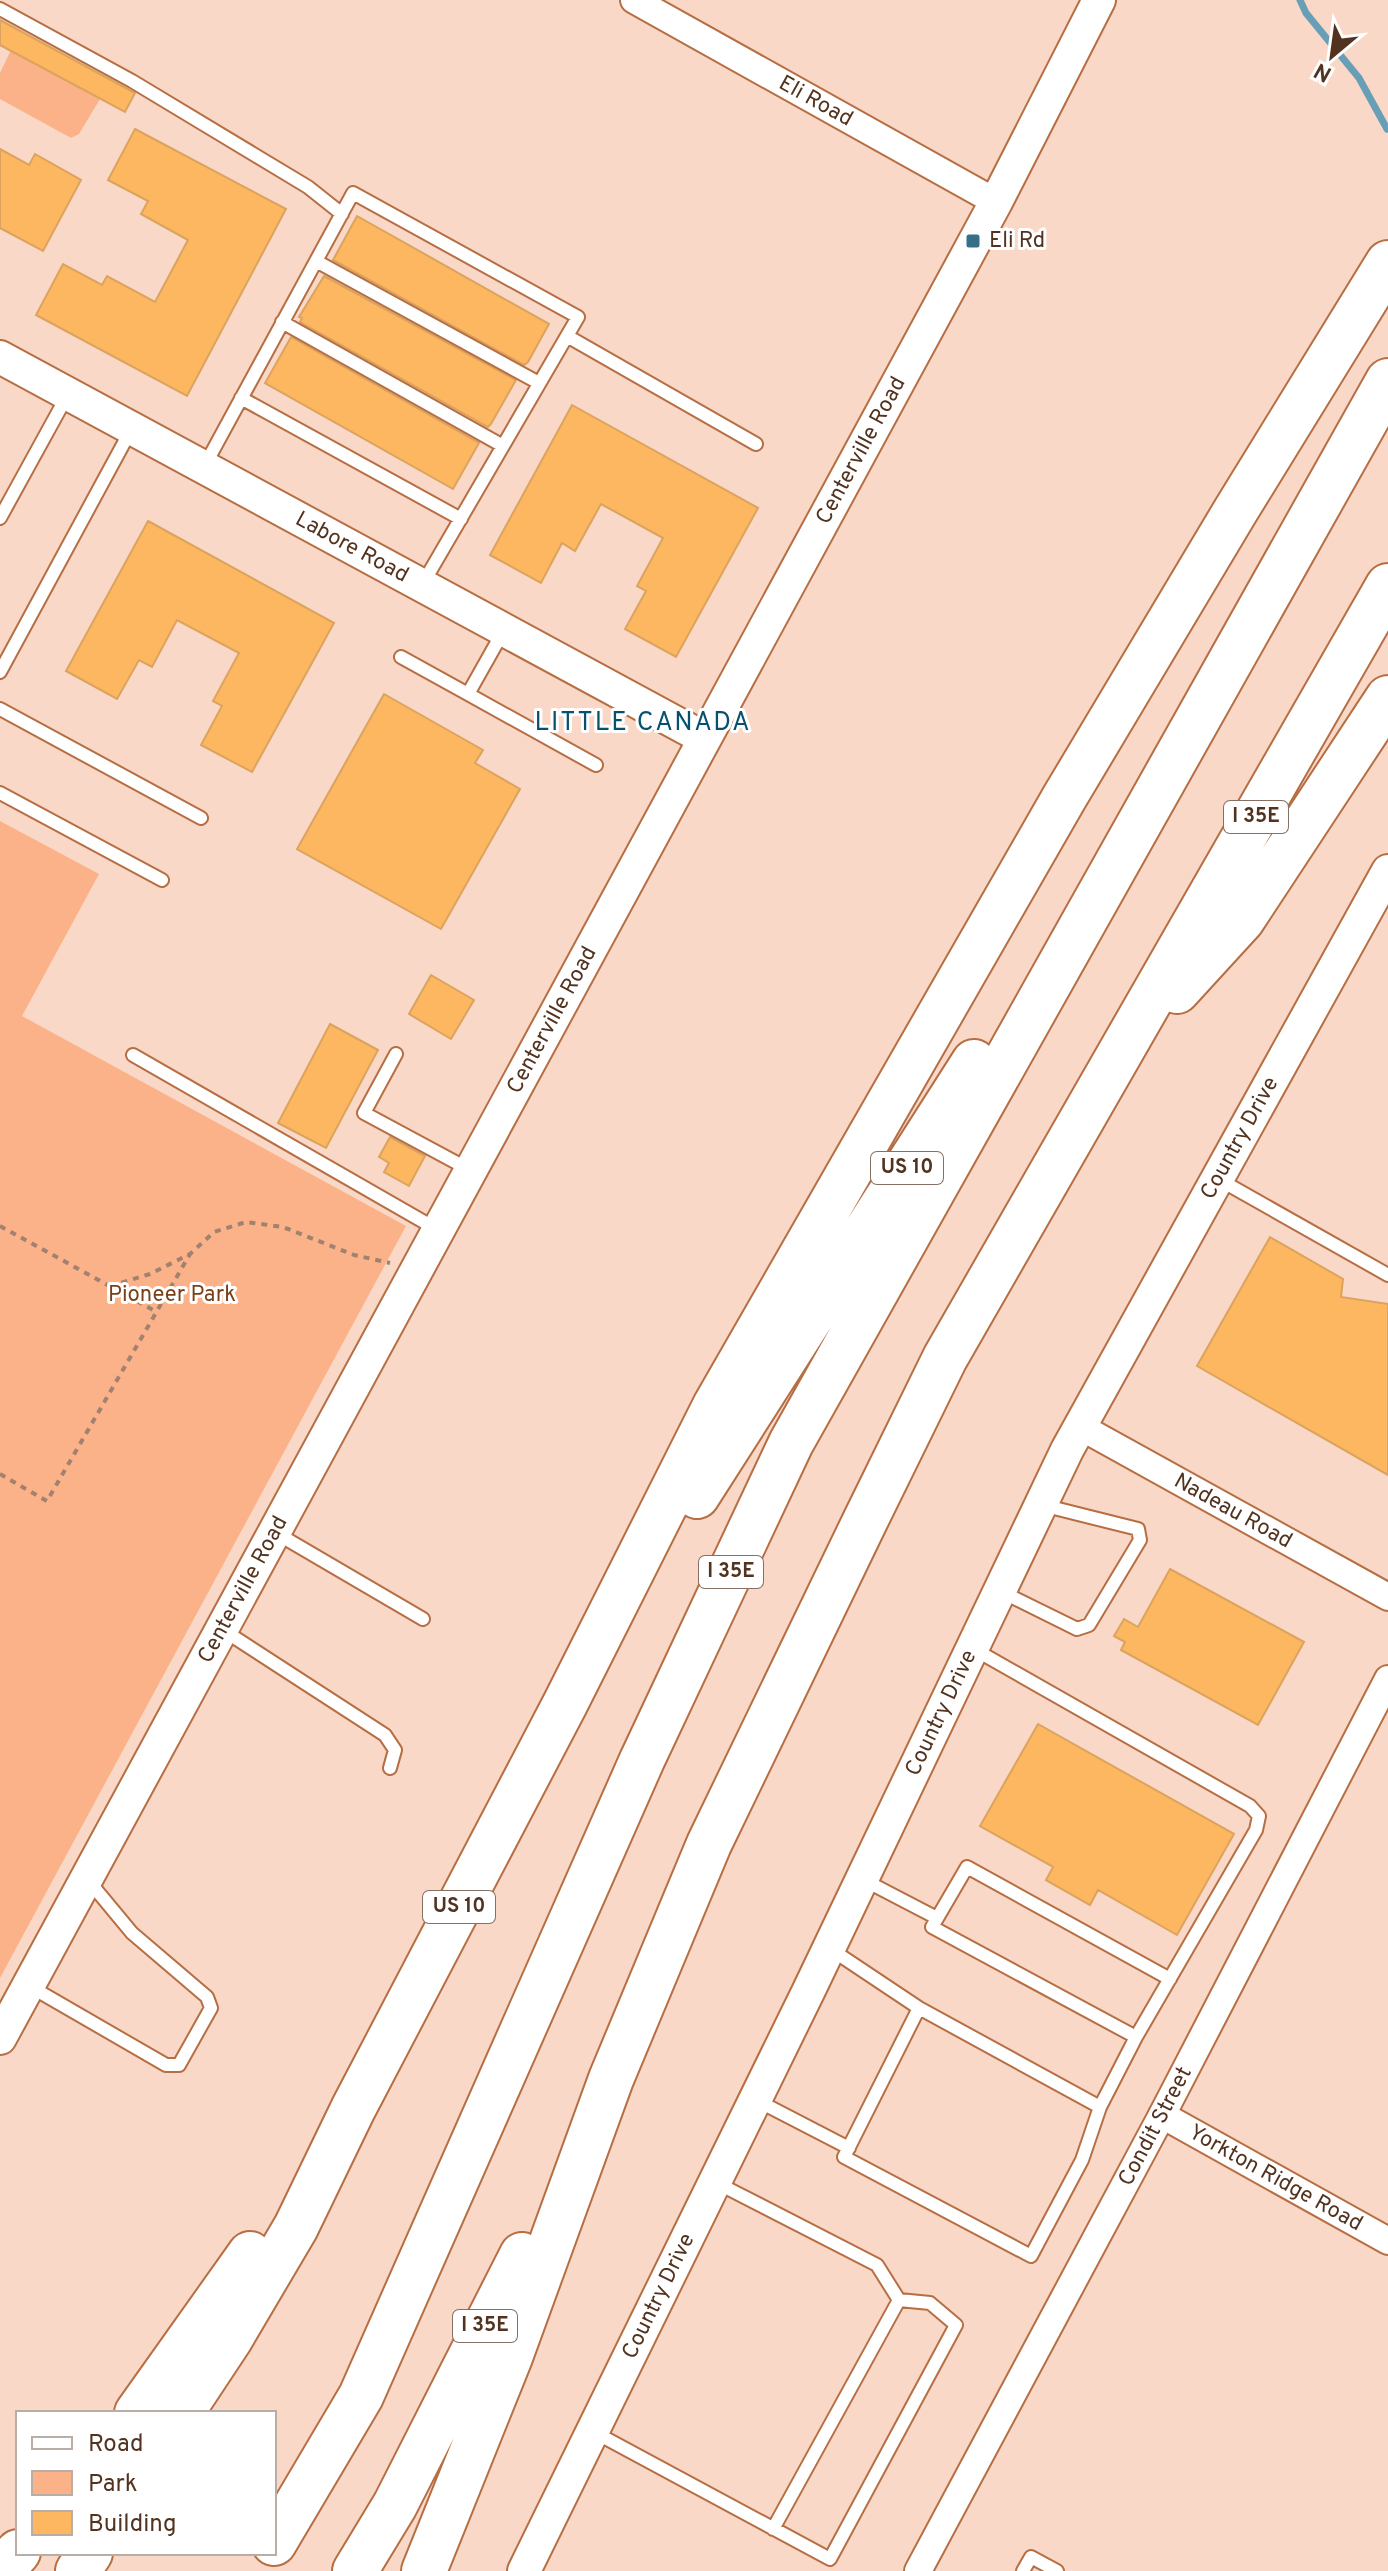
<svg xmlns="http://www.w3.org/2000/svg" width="1388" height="2571" viewBox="0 0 1388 2571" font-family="Overpass,sans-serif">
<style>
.green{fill:#fbb288}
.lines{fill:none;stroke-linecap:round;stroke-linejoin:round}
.stream{stroke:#689eb6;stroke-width:7}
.building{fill:#fdb760;stroke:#dba35e;stroke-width:2}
.service-casing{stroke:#b66e43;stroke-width:16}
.minor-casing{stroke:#b66e43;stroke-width:30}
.tertiary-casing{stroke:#b66e43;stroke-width:36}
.motorway-casing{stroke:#b66e43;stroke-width:48}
.path{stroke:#a1816f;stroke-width:4;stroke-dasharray:6 6;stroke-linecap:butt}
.service{stroke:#fff;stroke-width:12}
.minor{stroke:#fff;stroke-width:26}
.tertiary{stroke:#fff;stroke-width:32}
.motorway{stroke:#fff;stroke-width:44}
.poi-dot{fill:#376f89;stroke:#fff;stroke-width:3}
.labels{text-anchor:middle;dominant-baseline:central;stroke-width:6;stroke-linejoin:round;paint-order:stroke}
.shield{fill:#fff;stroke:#867063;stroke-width:2}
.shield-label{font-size:20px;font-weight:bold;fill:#523320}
.street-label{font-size:22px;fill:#523320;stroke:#fff}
.poi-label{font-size:22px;fill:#523320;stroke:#fff;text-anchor:start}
.park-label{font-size:22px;fill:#7a3f18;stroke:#fff}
.quarter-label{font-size:26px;letter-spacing:2px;fill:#06526e;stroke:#fff}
</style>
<rect width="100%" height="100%" fill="#f9d8c7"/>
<path class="green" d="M11,50L100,99L79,134L71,138L0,99V73Z
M0,821L99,874L22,1016L406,1226L0,1978Z"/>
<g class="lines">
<path class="stream" d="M1300,0L1306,13L1359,78L1387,129"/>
</g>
<path class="building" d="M0,20L135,93L125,112L0,45Z
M135,129L286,209L187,396L36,315L63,264L102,285L107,276L155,302L188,240L141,214L148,201L108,180Z
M0,149L29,165L35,154L81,180L43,251L0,228Z
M357,216L549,324L528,362L524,365L333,260Z
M324,276L516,380L491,424L488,427L300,322L302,318L299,317Z
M291,337L479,443L453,489L265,383Z
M572,405L758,508L676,657L625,629L646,591L637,586L663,538L601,504L575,551L562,543L541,583L490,555Z
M148,521L334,623L252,772L201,745L222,706L213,701L239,653L177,620L152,667L139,660L117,699L66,671Z
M384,694L483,750L475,763L520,789L441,929L297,849Z
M431,975L474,1000L451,1039L409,1014Z
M330,1024L378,1050L326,1148L278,1123Z
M390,1137L425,1156L409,1186L384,1172L389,1163L379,1157Z
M1270,1237L1343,1279L1341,1297L1388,1304V1475L1197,1366Z
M1170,1569L1304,1642L1258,1725L1121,1650L1125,1642L1114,1636L1124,1619L1138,1627Z
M1038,1724L1234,1834L1177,1935L1098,1890L1090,1905L1046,1880L1053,1867L980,1826Z"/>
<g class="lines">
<g class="service-casing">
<path id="service" d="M0,9L132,81L308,187L342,214
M316,261L539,383
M282,322L503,446
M567,336L756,444
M241,398L461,519
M205,465L353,193L578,317L422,585
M0,518L67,396
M504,630L468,694L596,765
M401,657L468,694
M0,672L132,428
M0,709L201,818
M0,793L162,880
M396,1054L364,1113L470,1170
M133,1055L438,1230
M1220,1180L1388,1275
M276,1533L423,1619
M1002,1592L1077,1629L1089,1625L1140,1540L1138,1529L1042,1505
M223,1630L385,1735L395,1750L390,1768
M972,1648L1250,1806L1259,1816L1256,1830L1136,2037L932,1927L967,1867L1170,1979
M862,1879L937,1918
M829,1948L919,2008L1100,2107L1136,2037
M31,1987L166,2065H179L211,2008L207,1997L132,1933L88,1880
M919,2008L844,2157L1031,2256L1082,2160L1100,2107
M756,2100L849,2148
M717,2183L877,2265L899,2300
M594,2432L830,2559L956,2325L930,2303L899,2300L773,2529
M1023,2571L1031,2557L1057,2571"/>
</g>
<g class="minor-casing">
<g id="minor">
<path id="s1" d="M634,0L996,202"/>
<path id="s2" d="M1079,1426L1388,1597"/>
<path id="s3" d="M1162,2115L1388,2241"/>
<path id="s4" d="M918,2571L1162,2115L1388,1679"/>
</g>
</g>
<g class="tertiary-casing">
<g id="tertiary">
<path id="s5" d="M0,357L704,738"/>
<path id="s6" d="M0,2038L996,202L1099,0"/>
<path id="s7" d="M524,2571L809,1990L1067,1450L1388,871"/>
</g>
</g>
<g class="motorway-casing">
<path id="motorway" d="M1177,991L1242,920L1388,698
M697,1496L974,1062
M137,2413L250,2254
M181,2413L230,2339L296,2227L353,2109L565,1704L715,1406L1064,798L1236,510L1388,263
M274,2543L361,2396L642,1760L791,1443L1388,381
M1,2571L18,2552
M78,2571L90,2553
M355,2571L395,2505L522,2255
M424,2571L510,2357L611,2079L709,1844L865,1521L945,1358L1388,586"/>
</g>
<path class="path" d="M0,1226L155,1311
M110,1286L150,1274L190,1254L214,1232L246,1222L283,1227L354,1255L390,1263
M0,1474L47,1501L190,1254"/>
<use href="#service" class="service"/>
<use href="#minor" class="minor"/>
<use href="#tertiary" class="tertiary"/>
<use href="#motorway" class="motorway"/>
</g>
<rect class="poi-dot" x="965" y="233" width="16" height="16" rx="4"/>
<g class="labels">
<g class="shield">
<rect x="1224" y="801" width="64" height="32" rx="6"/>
<rect x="871" y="1152" width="72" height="32" rx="6"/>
<rect x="699" y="1556" width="64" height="32" rx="6"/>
<rect x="423" y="1891" width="72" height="32" rx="6"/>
<rect x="453" y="2310" width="64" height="32" rx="6"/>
</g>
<g class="shield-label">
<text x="1256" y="817">I 35E</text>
<text x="907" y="1168">US 10</text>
<text x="731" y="1572">I 35E</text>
<text x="459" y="1907">US 10</text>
<text x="485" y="2326">I 35E</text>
</g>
<g class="street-label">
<text stroke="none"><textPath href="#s1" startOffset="208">Eli Road</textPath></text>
<text stroke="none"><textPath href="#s6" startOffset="1806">Centerville Road</textPath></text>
<text stroke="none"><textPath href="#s5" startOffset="400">Labore Road</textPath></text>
<text stroke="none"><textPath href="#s6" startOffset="1158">Centerville Road</textPath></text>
<text stroke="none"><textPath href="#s7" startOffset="1602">Country Drive</textPath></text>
<text stroke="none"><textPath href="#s2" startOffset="176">Nadeau Road</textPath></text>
<text stroke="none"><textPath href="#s6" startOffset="510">Centerville Road</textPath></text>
<text stroke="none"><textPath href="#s7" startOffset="954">Country Drive</textPath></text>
<text stroke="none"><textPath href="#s4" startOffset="504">Condit Street</textPath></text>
<text stroke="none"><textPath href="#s3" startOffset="130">Yorkton Ridge Road</textPath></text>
<text stroke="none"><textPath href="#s7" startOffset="306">Country Drive</textPath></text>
</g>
<g class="poi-label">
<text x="989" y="241">Eli Rd</text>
</g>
<g class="park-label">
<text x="172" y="1295">Pioneer Park</text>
</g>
<g class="quarter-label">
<text x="643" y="723">LITTLE CANADA</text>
</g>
</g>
<rect x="16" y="2411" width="260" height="144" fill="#ffffff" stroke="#baada6" stroke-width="2"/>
<rect x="32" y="2437" width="40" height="12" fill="#ffffff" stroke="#baada6" stroke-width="2"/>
<text x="88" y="2451" font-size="24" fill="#523320">Road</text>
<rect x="32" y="2471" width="40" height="24" fill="#fbb288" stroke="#baada6" stroke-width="2"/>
<text x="88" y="2491" font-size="24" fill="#523320">Park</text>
<rect x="32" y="2511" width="40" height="24" fill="#fdb760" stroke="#baada6" stroke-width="2"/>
<text x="88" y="2531" font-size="24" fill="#523320">Building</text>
<g transform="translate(1332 56) rotate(209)" stroke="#ffffff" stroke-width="6" paint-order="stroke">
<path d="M0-6L14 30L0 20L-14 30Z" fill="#523320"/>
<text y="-12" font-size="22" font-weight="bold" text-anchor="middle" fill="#523320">N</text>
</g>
</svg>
